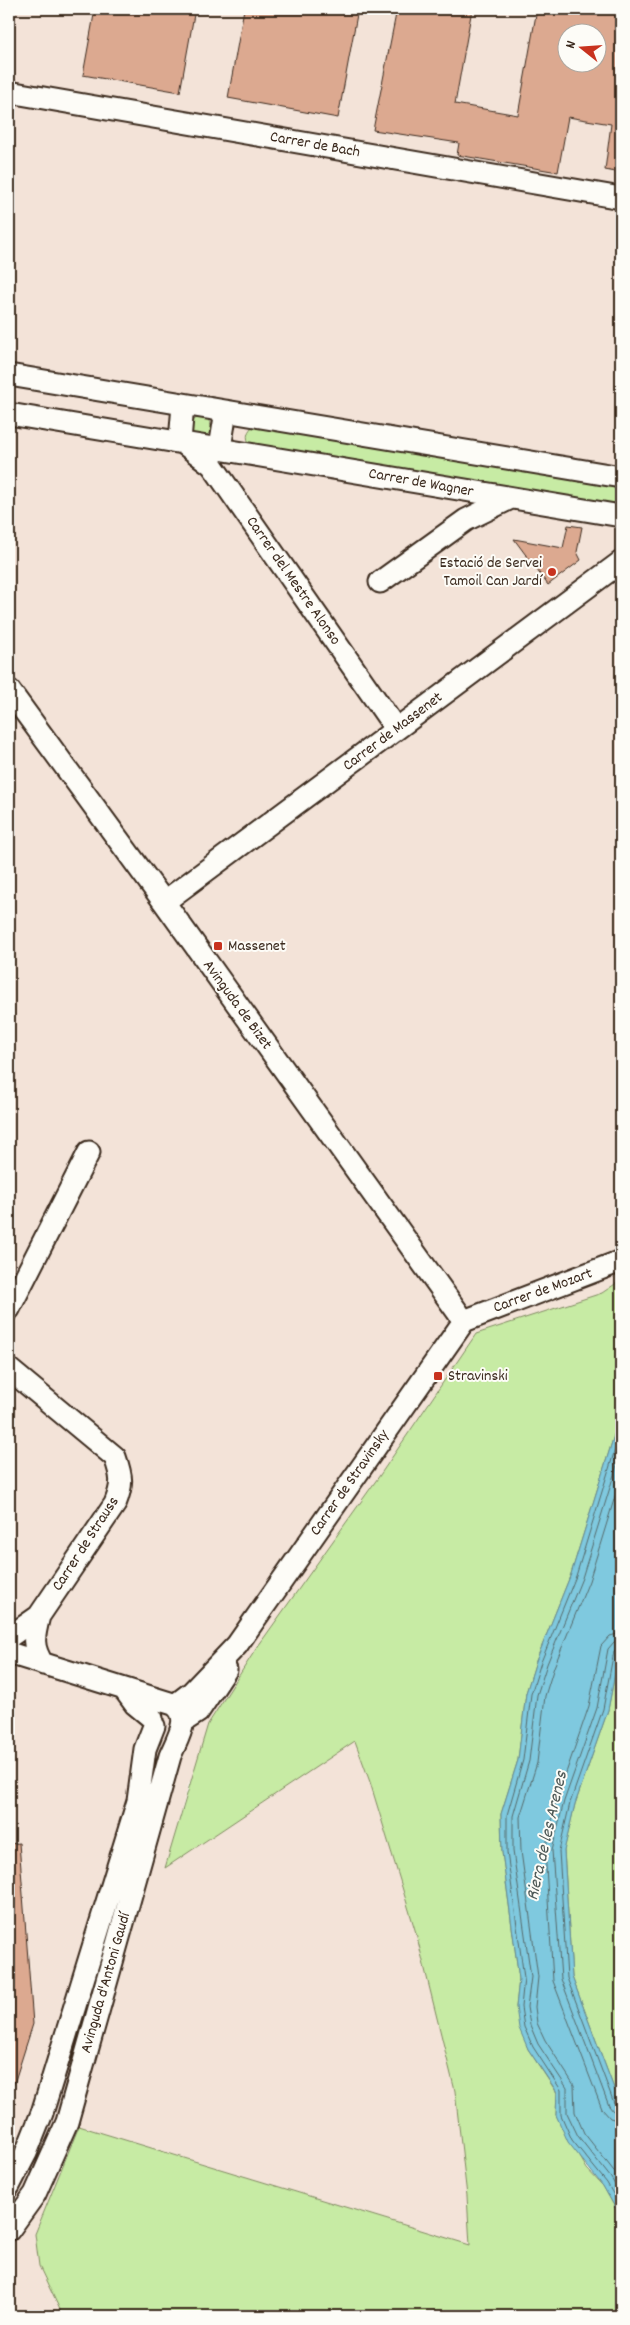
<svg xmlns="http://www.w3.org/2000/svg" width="630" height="2325" viewBox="0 0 630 2325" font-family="Dekko,sans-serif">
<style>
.built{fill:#f3e3d8;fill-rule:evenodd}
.green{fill:#c7eba4;stroke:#818a61}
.water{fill:#7fc9df;stroke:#648992}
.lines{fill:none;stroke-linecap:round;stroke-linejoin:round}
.shore{stroke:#566a6b;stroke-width:1}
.building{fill:#dca990;stroke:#3b2a1e;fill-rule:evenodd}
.minor-casing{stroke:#3b2a1e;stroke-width:25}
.minor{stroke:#fdfcf7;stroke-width:21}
.poi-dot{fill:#c8321e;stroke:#fdfcf7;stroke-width:2}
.labels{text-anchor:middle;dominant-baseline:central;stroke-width:4;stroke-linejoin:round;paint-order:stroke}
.street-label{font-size:16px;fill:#3b2a1e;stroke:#fdfcf7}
.poi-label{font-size:16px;fill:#3b2a1e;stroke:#fdfcf7;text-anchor:start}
.water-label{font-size:18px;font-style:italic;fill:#4f5a58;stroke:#fdfcf7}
</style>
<rect width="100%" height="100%" fill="#fdfcf7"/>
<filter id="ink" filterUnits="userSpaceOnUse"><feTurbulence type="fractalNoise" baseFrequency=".02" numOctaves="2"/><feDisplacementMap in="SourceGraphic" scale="10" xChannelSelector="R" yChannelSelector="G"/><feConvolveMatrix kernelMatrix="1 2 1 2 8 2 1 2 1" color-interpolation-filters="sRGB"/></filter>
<g filter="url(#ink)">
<path class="built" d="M9,9H621V1279L602,1293L476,1334L380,1475L189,1783L166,1867L355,1740L370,1782L416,1933L455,2091L467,2196L470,2245L79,2126L35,2234L39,2266L63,2316H9ZM568,32H598V62H568Z"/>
<path class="green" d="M191 427a10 10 0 1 1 20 0a10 10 0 1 1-20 0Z
M255,425L620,487L621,500L616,505L250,445C245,437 247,430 255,425Z
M621,1280V1413L571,1574L536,1661L526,1693L518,1760L501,1814L502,1852L519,1979L516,2007L528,2049L557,2093L556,2115L587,2169L603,2186L621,2218V2316H63L39,2266L35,2234L79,2126L470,2245L467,2196L455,2091L416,1933L370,1782L355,1741L165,1868L208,1724L256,1649L380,1475L476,1334L602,1293Z
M621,1642V2107L572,1977L564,1850L575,1804L608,1710Z"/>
<path class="water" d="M621,1413V1642L608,1710L575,1804L564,1851L572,1977L621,2107V2218L603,2186L568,2142L556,2115L557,2092L528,2049L519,2028L516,2007L519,1979L502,1852L501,1814L518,1760L526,1693L536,1661L571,1574Z"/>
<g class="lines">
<path class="shore" d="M621,1430L576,1576L541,1662L531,1694L523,1760L507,1815V1852L524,1978L521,2007L524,2027L533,2047L561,2090V2115L572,2140L607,2183L621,2208
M621,1452L582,1578L547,1664L537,1695L529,1761L513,1816V1851L531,1977L527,2007L530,2025L538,2044L567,2088V2113L578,2136L611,2178L621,2195
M621,1477L589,1581L554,1667L545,1696L537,1763L520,1817L521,1851L538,1977L535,2007L537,2023L545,2040L574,2085L575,2112L584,2133L621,2180
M621,1633L610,1636L601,1646L589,1706L557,1799L545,1850L553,1981L602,2109L610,2118L621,2121
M621,1640L614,1642L608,1649L597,1708L564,1801L552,1850L561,1979L609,2106L613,2111L621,2113
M621,1647L614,1651L603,1709L570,1803L559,1851L567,1978L614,2103L621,2107"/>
</g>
<path class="building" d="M95,9H195L180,92L83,75Z
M244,9H358L338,118L228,98Z
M397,9H472L455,104L518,115L537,9H621V173L605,170L611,124L568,117L558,172L457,155L459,143L373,130ZM568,32H598V62H568Z
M568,525L582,527L577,552L581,560L548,585L514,539L563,548Z
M19,1843L33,2024L12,2090H9V1844Z"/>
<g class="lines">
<g class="minor-casing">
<path id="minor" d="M9,92L621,198
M9,375L621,477
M9,414L621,516
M180,441L183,405
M183,443L212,465L396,729
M220,448L226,411
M380,582L466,520L511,498
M9,690L164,902L464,1321
M164,902L621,562
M9,1309L89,1152
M464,1321L621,1261
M9,1369L115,1457C122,1477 123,1484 115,1504L39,1616C34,1636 31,1646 43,1664
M9,1637L39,1616
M9,1653L173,1704C193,1715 177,1739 170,1756L67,2122L35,2194L9,2230
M124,1689L135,1704L152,1718
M175,1705L192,1692L237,1645L464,1321
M184,1721L198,1712L226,1670
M9,2186L26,2153L42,2113L138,1801L145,1749L154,1726"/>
</g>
<use href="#minor" class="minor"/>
</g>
</g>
<g class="poi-dot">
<circle cx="552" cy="572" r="5"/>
<rect x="213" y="941" width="10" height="10" rx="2.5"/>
<rect x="433" y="1371" width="10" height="10" rx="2.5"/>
</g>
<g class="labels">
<g class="street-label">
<text transform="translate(315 145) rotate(10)">Carrer de Bach</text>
<text transform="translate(421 483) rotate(10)">Carrer de Wagner</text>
<text transform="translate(293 581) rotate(55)">Carrer del Mestre Alonso</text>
<text transform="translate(393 732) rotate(-37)">Carrer de Massenet</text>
<text transform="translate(237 1005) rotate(54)">Avinguda de Bizet</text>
<text transform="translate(543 1291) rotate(-20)">Carrer de Mozart</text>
<text transform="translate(350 1483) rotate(-55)">Carrer de Stravinsky</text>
<text transform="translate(86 1544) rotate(-57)">Carrer de Strauss</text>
<text transform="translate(106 1983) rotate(-74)">Avinguda d'Antoni Gaudí</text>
</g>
<g class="poi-label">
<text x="542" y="563" text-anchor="end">Estació de Servei<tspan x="542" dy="18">Tamoil Can Jardí</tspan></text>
<text x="228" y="946">Massenet</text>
<text x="448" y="1376">Stravinski</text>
</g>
<g class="water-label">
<text transform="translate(548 1836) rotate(-77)">Riera de les Arenes</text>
</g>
</g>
<rect width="630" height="2325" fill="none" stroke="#fdfcf7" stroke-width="30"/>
<rect x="15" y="15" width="600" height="2295" fill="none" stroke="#3b2a1e" stroke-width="2" filter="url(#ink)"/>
<g transform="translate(582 48) rotate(287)"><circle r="24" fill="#fdfcf7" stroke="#afa8a0"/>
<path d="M0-4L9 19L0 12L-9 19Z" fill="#c8321e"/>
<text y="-8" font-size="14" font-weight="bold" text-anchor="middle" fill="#3b2a1e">N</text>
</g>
</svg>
